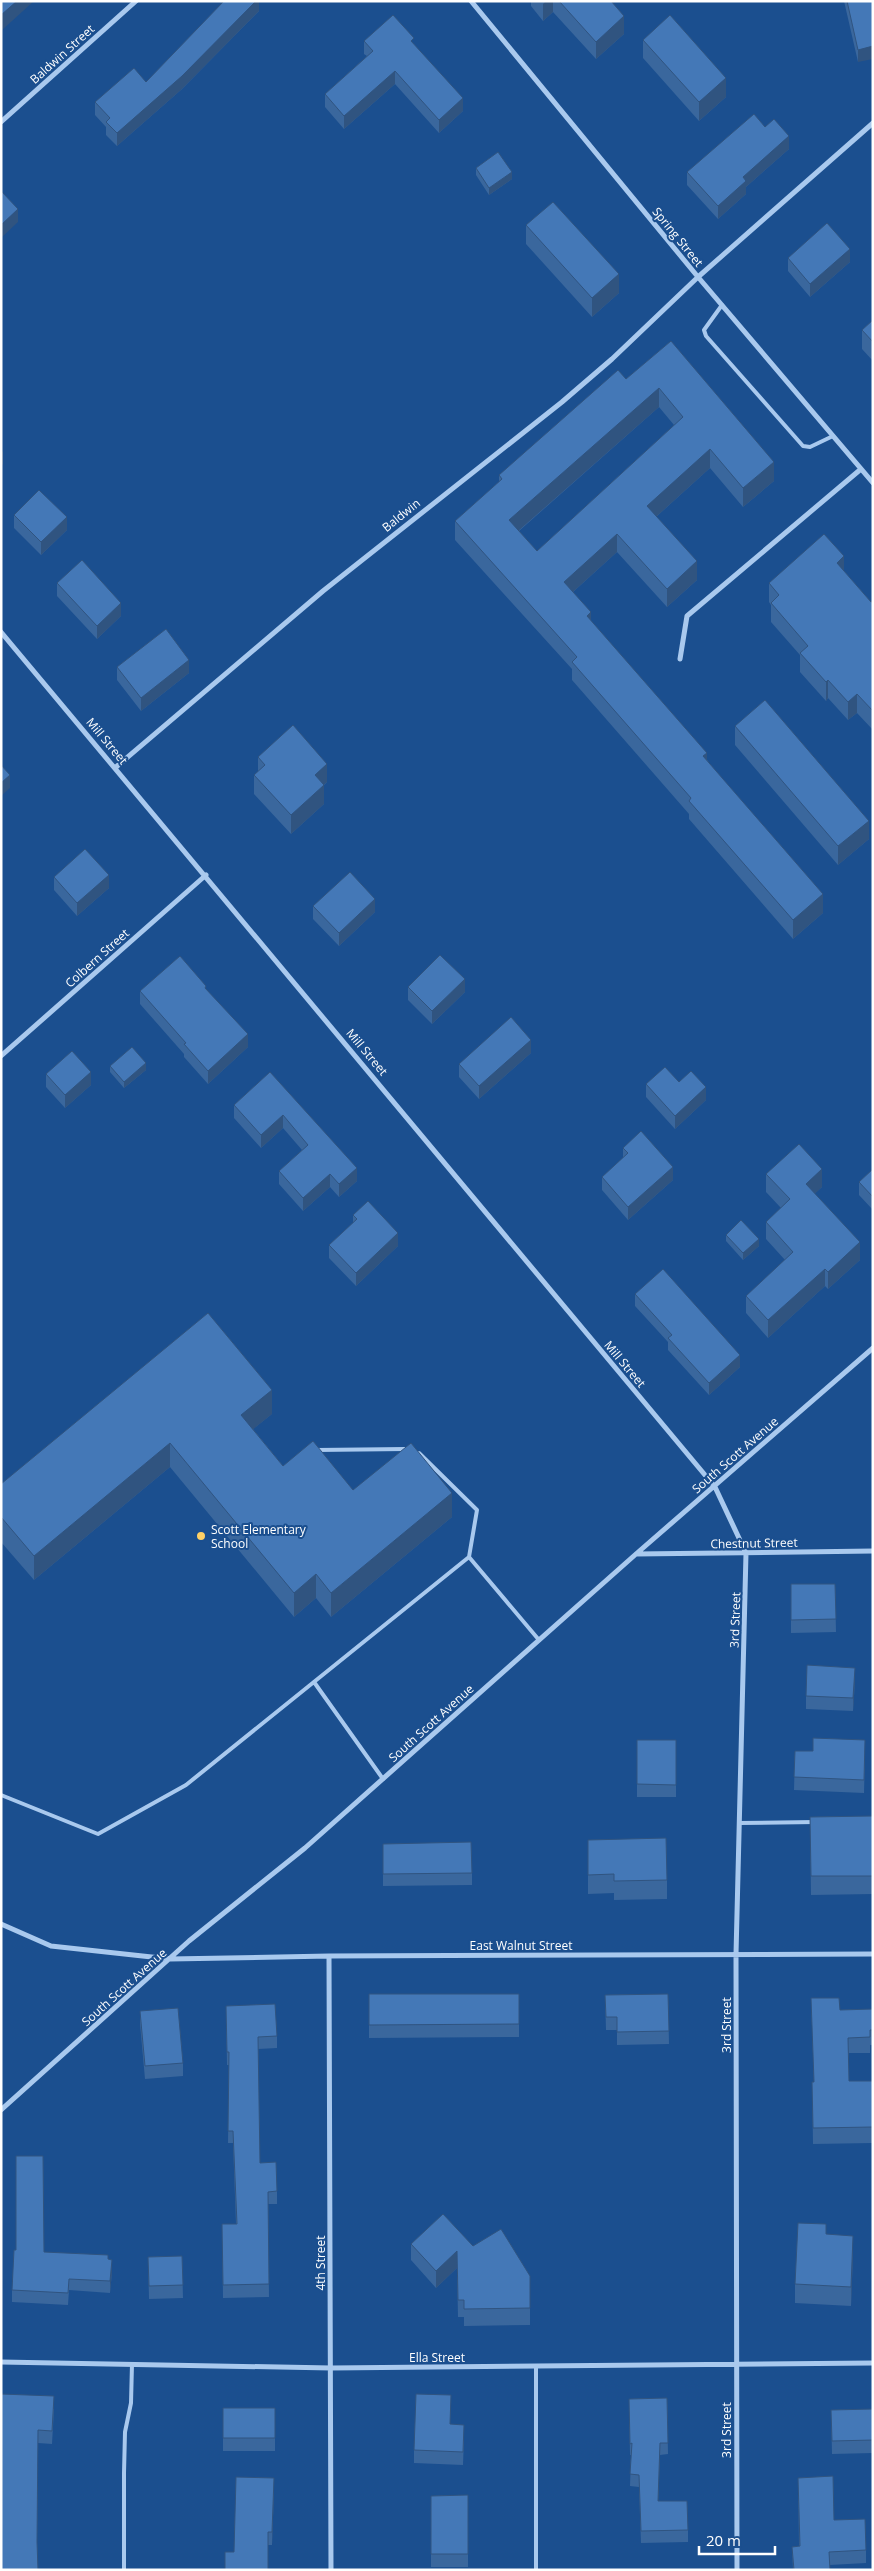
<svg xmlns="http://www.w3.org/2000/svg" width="874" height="2571" viewBox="0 0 874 2571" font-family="'Open Sans',sans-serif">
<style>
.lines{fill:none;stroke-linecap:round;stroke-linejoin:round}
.service{stroke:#a9c9ee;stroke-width:4}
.minor{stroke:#a9c9ee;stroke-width:5}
.wall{fill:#3a679d;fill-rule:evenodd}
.shaded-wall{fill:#305480}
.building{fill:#4478b7;stroke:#305480;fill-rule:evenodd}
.poi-dot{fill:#ffd166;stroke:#1b4f8f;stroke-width:2}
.labels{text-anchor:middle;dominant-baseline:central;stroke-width:4;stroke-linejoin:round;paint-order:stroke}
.street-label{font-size:12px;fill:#fff;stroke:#1b4f8f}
.poi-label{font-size:12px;fill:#fff;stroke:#1b4f8f;text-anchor:start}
</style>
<rect width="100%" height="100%" fill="#1b4f8f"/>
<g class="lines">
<path class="service" d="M722,305L704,330L706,336L803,446L810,447L833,436
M316,1450L406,1449
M419,1453L477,1510L469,1557L539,1640
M314,1682L383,1779
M1,1795L98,1834L186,1785L469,1557
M739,1823L816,1822
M124,2570V2473L125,2432L131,2403L132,2364
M536,2570V2366"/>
<path class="minor" d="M471,1L698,277L873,483
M1,122L136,1
M1,632L715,1487L746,1553L736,1954L737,2570
M680,659L687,616L861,469
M116,767L323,591L562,402L612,359L698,277L873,123
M1,1056L206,875
M636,1554L873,1551
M1,1924L51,1946L170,1959L329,1956L873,1954
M329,1956L331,2570
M1,2110L189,1941L305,1848L636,1554L873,1348
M1,2362L331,2368L873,2363"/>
</g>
<path class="wall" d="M259,1V11L182,89L117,146L106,135V127L95,115V102L146,82Z
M531,1H611L624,34L596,59L553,12L543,21L531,6Z
M844,1H873L858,62Z
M643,40L726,97L699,121L643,58Z
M364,41L414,44L463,111L439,133L395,84L344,129L325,107V94L367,56L364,54Z
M765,127L789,149L746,187V194L718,219L687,185V172Z
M476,168L512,179L489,195L476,175Z
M526,225L619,293L592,317L526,244Z
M788,258L850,262L810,297L788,271Z
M873,320V361L862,349V330Z
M671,341L774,481L743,507L710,468L656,517L697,580L667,607L617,552L573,592L591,622L707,760L823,913L793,939L689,819V814L572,680V669L455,540V521L499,482V475L626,379ZM659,407L674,425L537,551L519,531Z
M14,515L67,530L41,555L14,528Z
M844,571L871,602L873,601V730L857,713L848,720L828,698L826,701L800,672V655L771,622V605L769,602V583Z
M57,583L121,616L97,639L57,596Z
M117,667L189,673L141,711L117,680Z
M735,726L869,839L838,865L735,745Z
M258,757L327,782L324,785V804L291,834L254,794V775L258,772Z
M54,877L109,888L77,916L54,890Z
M313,906L375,912L339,946L313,919Z
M408,987L465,992L432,1024L408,1000Z
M206,989L248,1047L208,1084L184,1057V1054L140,1004V991Z
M531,1053L479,1099L459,1077V1064Z
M110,1066L146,1070L124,1088L110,1072Z
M270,1072L357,1181L339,1197L330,1187L303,1211L279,1184V1171L302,1150L283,1128L261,1148L234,1118V1105Z
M46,1074L91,1085L65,1108L46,1087Z
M646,1084L706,1100L675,1129L646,1097Z
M623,1148L673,1180L628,1220L602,1190V1177L623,1158Z
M873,1169V1210L859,1195V1182Z
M766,1174L822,1187L814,1194L860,1260L828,1289L825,1286L768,1338L746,1313V1296L785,1260L766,1239V1222L781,1208L766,1192Z
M353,1215L398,1246L356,1286L329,1258V1245L353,1223Z
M726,1235L759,1246L743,1260L726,1241Z
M635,1294L740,1367L709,1395L668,1350V1342L635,1306Z
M272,1414L253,1429L283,1466L353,1490L452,1517L331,1617L316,1598L294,1617L170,1467L34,1580L1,1542V1484Z
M791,1584H835L836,1632L791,1633Z
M855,1681L853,1711L806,1709V1696Z
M637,1740H676V1797H637Z
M795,1751L865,1753L864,1793L794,1790Z
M873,1816V1894L811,1895L810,1817Z
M588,1840L667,1880V1899L614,1900V1893L588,1894Z
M383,1844L472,1873V1885L383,1886Z
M369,1994H519V2037L369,2038Z
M668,1994L669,2044L617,2045V2030H606L605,1995Z
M811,1998L840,2010L873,2009V2045H870V2053H849V2081H873V2143L813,2144L812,2082H814Z
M226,2006L277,2036V2048L258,2049L260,2163L277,2191V2204H268L269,2297L223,2298L222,2224H236L233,2143H228L229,2065H227Z
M140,2011L183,2063V2076L145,2079L140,2024Z
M443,2214L530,2308V2325L464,2326V2317H458L457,2268L436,2288L411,2260V2244Z
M826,2234L853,2254L851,2306L795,2303V2284Z
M44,2252L108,2259L112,2272L110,2293L69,2290L68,2305L12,2302V2290Z
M182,2256L183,2298L149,2299L148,2257Z
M1,2394L54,2409L52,2444L38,2443Z
M667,2398L668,2454L660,2455L658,2501L688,2530V2542L641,2543L639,2487L630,2486L631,2455H630L629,2399Z
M223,2408H275V2451H223Z
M873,2409V2453L832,2454L831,2410Z
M450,2424L464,2438L463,2465L414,2463V2450Z
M798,2478L834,2520L866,2550V2563L830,2565V2570H793L792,2547L799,2546Z
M274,2491L272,2545H268L234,2552Z
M468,2495V2567H431V2496Z"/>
<path class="shaded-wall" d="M17,1H34L1,31V15Z
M256,1H259V11L182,89L117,146V133Z
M546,1H553V12L543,21V4Z
M624,16V34L596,59V42Z
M873,46V59L858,62V50Z
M395,71V84L344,129V116Z
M726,78V97L699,121V102Z
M463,98V111L439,133V120Z
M789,136V149L746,187V194L718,219V206L743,177Z
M512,172V179L489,195V188Z
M18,209V222L1,238V225Z
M850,249V262L810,297V284Z
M619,274V293L592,317V298Z
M659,388V407L509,539V520Z
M710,449V468L647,525V506Z
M3,451V464L1,466V453Z
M774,462V481L743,507V488Z
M67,517V530L41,555V542Z
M617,534V552L564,600V582Z
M844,556V575L837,563Z
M697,561V580L667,607V589Z
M121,603V616L97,639V626Z
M591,612V630L587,616Z
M189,660V673L141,711V698Z
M828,680V698L826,701V682Z
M857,694V713L848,720V702Z
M707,753V772L703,756Z
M327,764V782L315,793V775Z
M10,775V788L1,796V783Z
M324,785V804L291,834V815Z
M869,821V839L838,865V846Z
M109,875V888L77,916V903Z
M823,894V913L793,939V920Z
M375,899V912L339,946V933Z
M465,979V992L432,1024V1011Z
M248,1034V1047L208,1084V1071Z
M531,1040V1053L479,1099V1086Z
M146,1063V1070L124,1088V1082Z
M91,1072V1085L65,1108V1095Z
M706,1087V1100L675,1129V1116Z
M283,1115V1128L261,1148V1135Z
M673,1167V1180L628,1220V1207Z
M357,1168V1181L339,1197V1184Z
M822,1169V1187L806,1202V1184Z
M330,1174V1187L303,1211V1198Z
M398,1233V1246L356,1286V1273Z
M759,1239V1246L743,1260V1253Z
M860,1242V1260L828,1289V1272Z
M825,1269V1286L768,1338V1320Z
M740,1355V1367L709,1395V1383Z
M272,1390V1414L241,1439V1415Z
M170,1443V1467L34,1580V1556Z
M452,1493V1517L331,1617V1593Z
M316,1574V1598L294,1617V1593Z
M855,1668V1681L853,1711V1698Z
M853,2236V2254L851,2306V2287Z
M457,2251V2268L436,2288V2271Z
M112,2260V2272L110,2293V2281Z
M660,2443V2455L658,2513V2501Z
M274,2478V2491L272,2545V2532Z"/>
<path class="building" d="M1,1H17L1,15Z
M224,1H256L182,76L117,133L106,122L110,118L95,102L134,68L146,82Z
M559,1H611L624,16L596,42Z
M847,1H873V46L858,50Z
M393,15L414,38L411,41L463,98L439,120L395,71L344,116L325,94L373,51L364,41Z
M670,15L726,78L699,102L643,40Z
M754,114L765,127L774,119L789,136L743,177L746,181L718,206L687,172Z
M498,152L512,172L489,188L476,168Z
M2,192L18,209L1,225V193Z
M553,202L619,274L592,298L526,225Z
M827,223L850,249L810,284L788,258Z
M873,320V342L862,330Z
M671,341L774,462L743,488L710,449L647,506L697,561L667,589L617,534L564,582L591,612L587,616L707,753L703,756L823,894L793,920L689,801L691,798L572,662L577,657L455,521L502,479L499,475L618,370L626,379ZM659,388L683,417L537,551L509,520Z
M39,490L67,517L41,542L14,515Z
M824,534L844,556L837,563L871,602L873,601V711L857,694L848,702L828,680L826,682L800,653L808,646L771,603L779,595L769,583Z
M82,560L121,603L97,626L57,583Z
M166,629L189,660L141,698L117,667Z
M765,700L869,821L838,846L735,726Z
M293,725L327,764L315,775L324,785L291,815L254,775L265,765L258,757Z
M1,765L10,775L1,783Z
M85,849L109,875L77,903L54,877Z
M350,872L375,899L339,933L313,906Z
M440,955L465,979L432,1011L408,987Z
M180,956L206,986L205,988L248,1034L208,1071L184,1044L186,1043L140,991Z
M511,1017L531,1040L479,1086L459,1064Z
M132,1047L146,1063L124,1082L110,1066Z
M72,1051L91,1072L65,1095L46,1074Z
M665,1067L679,1082L691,1071L706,1087L675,1116L646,1084Z
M270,1072L357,1168L339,1184L330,1174L303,1198L279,1171L308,1145L283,1115L261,1135L234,1105Z
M641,1131L673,1167L628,1207L602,1177L628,1153L623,1148Z
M799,1144L822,1169L806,1184L860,1242L828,1272L825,1269L768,1320L746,1296L793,1252L766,1222L790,1199L766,1174Z
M873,1169V1197L859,1182Z
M368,1201L398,1233L356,1273L329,1245L357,1219L353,1215Z
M741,1220L759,1239L743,1253L726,1235Z
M663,1269L740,1355L709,1383L668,1338L672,1335L635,1294Z
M208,1313L272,1390L241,1415L283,1466L313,1441L353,1490L411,1443L452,1493L331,1593L316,1574L294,1593L170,1443L34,1556L1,1517V1484Z
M791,1584H835L836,1619L791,1620Z
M807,1665L855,1668L853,1698L806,1696Z
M813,1738L865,1740L864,1780L794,1777L795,1751H813Z
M637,1740H676V1785L637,1784Z
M873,1816V1876H811L810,1817Z
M666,1838L667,1880L614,1881V1874L588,1875V1840Z
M471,1842L472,1873L383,1874V1844Z
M369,1994H519V2024L369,2025Z
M668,1994L669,2031L617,2032V2017H606L605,1995Z
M811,1998H839L840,2010L873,2009V2030H870V2037L848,2038L849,2081H873V2127L813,2128L812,2082H814Z
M275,2004L277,2036L258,2037L260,2163L276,2162L277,2191L268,2192L269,2284L223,2285L222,2224H237L233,2131H228L229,2052H227L226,2006Z
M178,2008L183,2063L145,2066L140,2011Z
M16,2156H43L44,2252L108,2255V2259L112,2260L110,2281L69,2279L68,2293L12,2290L14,2250H16Z
M443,2214L473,2246L501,2229L530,2276V2308L464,2309V2300H458L457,2251L436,2271L411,2244Z
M798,2223L826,2224V2234L853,2236L851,2287L795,2284Z
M182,2256L183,2285L149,2286L148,2257Z
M1,2394L54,2396L52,2431L38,2430L37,2542L38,2570H1Z
M416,2394L451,2395L450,2424L464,2425L463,2452L414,2450Z
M667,2398L668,2443H660L658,2501H687L688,2530L641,2531L639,2475L630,2474L632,2443L630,2444L629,2399Z
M223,2408H275V2438H223Z
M873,2409V2440L832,2441L831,2410Z
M833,2476L834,2520L865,2519L866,2550L829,2552L830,2570H794L792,2547L800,2546L798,2478Z
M236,2477L274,2478L272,2532H268V2570H225V2552H234Z
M468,2495V2554H431V2496Z"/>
<circle class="poi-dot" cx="201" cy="1536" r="5"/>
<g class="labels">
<g class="street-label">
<text transform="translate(62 54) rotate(-42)">Baldwin Street</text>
<text transform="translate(678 237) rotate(51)">Spring Street</text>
<text transform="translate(401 515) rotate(-39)">Baldwin</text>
<text transform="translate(107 741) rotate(50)">Mill Street</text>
<text transform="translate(97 958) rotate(-42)">Colbern Street</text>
<text transform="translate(367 1052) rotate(50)">Mill Street</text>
<text transform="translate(625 1364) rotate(50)">Mill Street</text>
<text transform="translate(735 1455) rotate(-41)">South Scott Avenue</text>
<text transform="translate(754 1543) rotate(-1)">Chestnut Street</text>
<text transform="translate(735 1620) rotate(-88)">3rd Street</text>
<text transform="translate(431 1723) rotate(-42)">South Scott Avenue</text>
<text x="521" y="1945">East Walnut Street</text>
<text transform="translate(124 1987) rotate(-42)">South Scott Avenue</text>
<text transform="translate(726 2025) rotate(-90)">3rd Street</text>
<text transform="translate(320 2263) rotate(-90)">4th Street</text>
<text x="437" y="2357">Ella Street</text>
<text transform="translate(726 2430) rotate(-90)">3rd Street</text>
</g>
<g class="poi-label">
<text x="211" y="1529">Scott Elementary<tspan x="211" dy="14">School</tspan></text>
</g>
</g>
<rect width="874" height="2571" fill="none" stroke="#ffffff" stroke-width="5"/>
<path d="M699 2546v8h76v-8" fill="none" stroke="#ffffff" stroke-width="2.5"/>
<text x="706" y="2546" font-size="15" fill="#ffffff" stroke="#1b4f8f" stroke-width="4" paint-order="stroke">20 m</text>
</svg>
